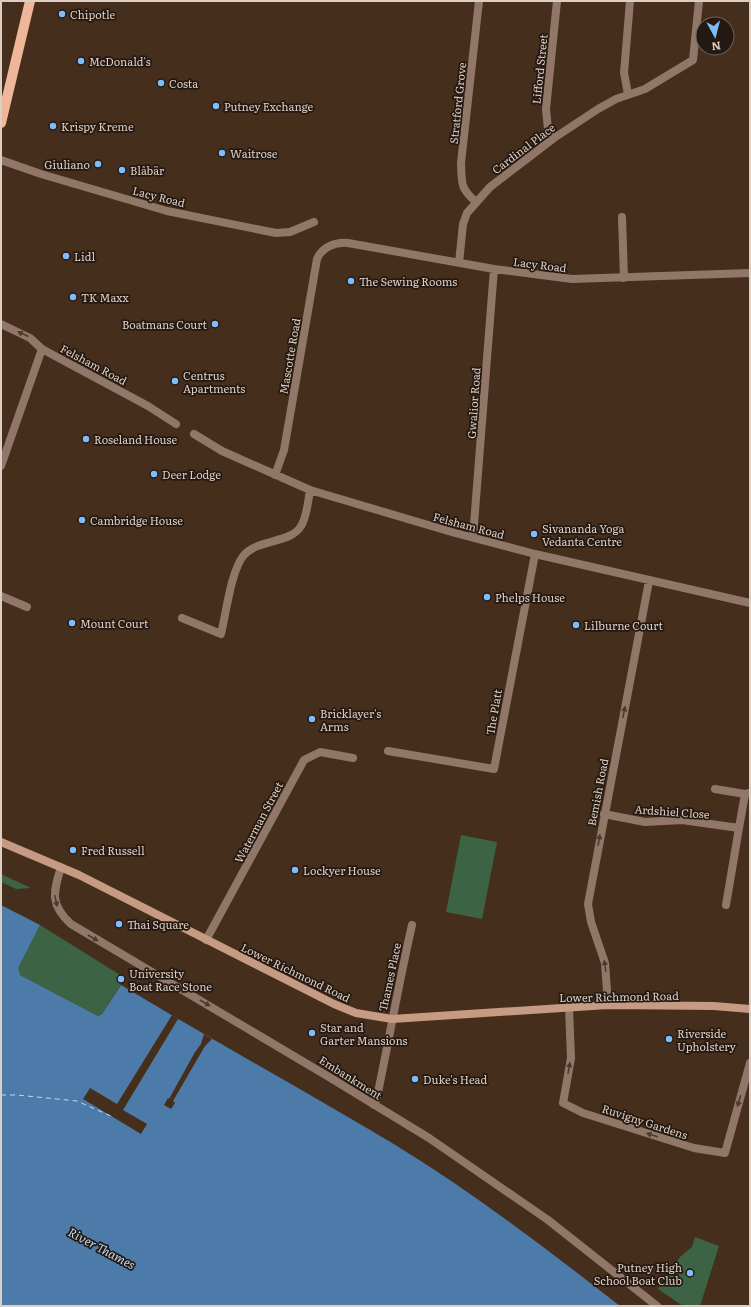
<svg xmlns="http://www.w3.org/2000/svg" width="751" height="1307" viewBox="0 0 751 1307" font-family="Literata,serif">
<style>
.green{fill:#3c6344}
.water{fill:#4c7ba9}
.pier{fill:#462e1d}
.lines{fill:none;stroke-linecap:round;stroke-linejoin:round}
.ferry{stroke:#c0dbf6;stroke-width:1;stroke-dasharray:5 4;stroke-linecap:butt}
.minor{stroke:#917768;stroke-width:8}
.secondary{stroke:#c59b84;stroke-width:8}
.primary{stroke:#eeb79a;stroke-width:10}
.oneway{fill:#4a3a30}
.poi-dot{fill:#7ebdf9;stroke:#241912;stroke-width:1.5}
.labels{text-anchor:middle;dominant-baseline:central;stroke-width:3.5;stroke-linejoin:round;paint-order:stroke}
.poi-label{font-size:11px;fill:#ddcec3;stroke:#241912;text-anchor:start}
.street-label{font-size:11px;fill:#ddcec3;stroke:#241912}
.water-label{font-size:12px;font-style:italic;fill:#c0dbf6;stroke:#241912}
</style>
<rect width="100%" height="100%" fill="#462e1d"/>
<path class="green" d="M461,835L497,842L482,919L446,912Z
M1,874L31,888L16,889L1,882Z
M40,925L125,978L102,1014L98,1016L20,975L17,968Z
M695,1237L719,1246L700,1306H683L658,1289L680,1257L692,1247Z"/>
<path class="water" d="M1,905L40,925L18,968L20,975L98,1016L102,1014L121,985C212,1040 305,1091 397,1146C475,1194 548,1250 620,1306H1Z"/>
<path class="pier" d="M172,1015L178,1019L123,1110L147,1124L141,1134L83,1099L90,1088L117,1104Z
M204,1034L212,1039L205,1046L173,1101L175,1103L171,1109L164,1105L168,1098L169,1099L195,1052L201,1044Z"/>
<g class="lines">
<path class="ferry" d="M1,1095H17L77,1101L113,1117"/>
<path class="minor" d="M628,94L624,73L630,1
M554,138L548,129L546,109L557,1
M1,160L41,174L167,211L276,233L290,232L314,222
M476,202C460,188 462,184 461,163L479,1
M622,217L624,278
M459,263L463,224L467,213L490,187L554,138L598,109L616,99L645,89L693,60L699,1
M1,324L30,338L42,349L148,406L176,424
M194,434L222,451L310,490L455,533L535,554L750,603
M1,466L42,349
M275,475L284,450L317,259C322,247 335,242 348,243L494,269L572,279L750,273
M473,537L494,269
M1,596L27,607
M182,618L221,634C226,614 231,570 244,555C258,539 292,543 301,526C307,517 308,501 310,490
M388,751L494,769L535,554
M715,789L745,794
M604,814L645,822L682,820L739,828L745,794L750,793
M61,867C53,893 50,905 71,924L329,1077L429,1138L548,1220L657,1306
M726,905L739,828
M206,940L304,760L320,752L353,758
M608,1005L605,963L591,922L588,904L649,581
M569,1007L571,1058L563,1103L583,1113L694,1148L725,1153L750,1063
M374,1105L377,1097C389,1040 399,982 412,925"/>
<path class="secondary" d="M1,842L79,875L334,1004L356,1013L392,1019L608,1005L714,1006L750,1009"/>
<path class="primary" d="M1,123L30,1"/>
</g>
<defs><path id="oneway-solid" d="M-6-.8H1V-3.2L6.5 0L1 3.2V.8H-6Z"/></defs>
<g class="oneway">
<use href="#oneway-solid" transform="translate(23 334) rotate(-155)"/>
<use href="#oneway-solid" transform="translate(624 712) rotate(-79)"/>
<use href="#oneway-solid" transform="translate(599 840) rotate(-80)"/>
<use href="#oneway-solid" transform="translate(56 901) rotate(78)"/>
<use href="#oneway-solid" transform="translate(93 938) rotate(30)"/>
<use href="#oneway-solid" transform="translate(605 966) rotate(-98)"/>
<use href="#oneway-solid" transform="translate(205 1003) rotate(30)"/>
<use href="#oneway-solid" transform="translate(569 1068) rotate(-80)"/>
<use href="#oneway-solid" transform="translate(739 1101) rotate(106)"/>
<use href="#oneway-solid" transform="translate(652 1135) rotate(-162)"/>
</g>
<g class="poi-dot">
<circle cx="62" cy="14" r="4"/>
<circle cx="81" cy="61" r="4"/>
<circle cx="161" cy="83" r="4"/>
<circle cx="216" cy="106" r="4"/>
<circle cx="53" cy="126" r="4"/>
<circle cx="222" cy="153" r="4"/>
<circle cx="98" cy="164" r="4"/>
<circle cx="122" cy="170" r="4"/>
<circle cx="66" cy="256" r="4"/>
<circle cx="351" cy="281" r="4"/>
<circle cx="73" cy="297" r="4"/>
<circle cx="215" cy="324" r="4"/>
<circle cx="175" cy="381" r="4"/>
<circle cx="86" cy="439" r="4"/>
<circle cx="154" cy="474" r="4"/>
<circle cx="82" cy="520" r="4"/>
<circle cx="534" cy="534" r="4"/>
<circle cx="487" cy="597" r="4"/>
<circle cx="72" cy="623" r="4"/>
<circle cx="576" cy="625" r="4"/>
<circle cx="312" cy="719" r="4"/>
<circle cx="73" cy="850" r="4"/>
<circle cx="295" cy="870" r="4"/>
<circle cx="119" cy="924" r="4"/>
<circle cx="121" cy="979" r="4"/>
<circle cx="312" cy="1033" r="4"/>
<circle cx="669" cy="1039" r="4"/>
<circle cx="415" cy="1079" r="4"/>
<circle cx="690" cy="1273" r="4"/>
</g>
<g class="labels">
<g class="poi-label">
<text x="70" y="14">Chipotle</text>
<text x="89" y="61">McDonald's</text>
<text x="169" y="83">Costa</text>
<text x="224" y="106">Putney Exchange</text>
<text x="61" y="126">Krispy Kreme</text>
<text x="230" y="153">Waitrose</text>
<text x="90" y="164" text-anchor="end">Giuliano</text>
<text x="130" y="170">Blåbär</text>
<text x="74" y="256">Lidl</text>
<text x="359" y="281">The Sewing Rooms</text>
<text x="81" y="297">TK Maxx</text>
<text x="207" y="324" text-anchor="end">Boatmans Court</text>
<text x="183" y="375">Centrus<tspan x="183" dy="13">Apartments</tspan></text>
<text x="94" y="439">Roseland House</text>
<text x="162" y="474">Deer Lodge</text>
<text x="90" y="520">Cambridge House</text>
<text x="542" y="528">Sivananda Yoga<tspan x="542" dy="13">Vedanta Centre</tspan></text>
<text x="495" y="597">Phelps House</text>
<text x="80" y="623">Mount Court</text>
<text x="584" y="625">Lilburne Court</text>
<text x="320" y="713">Bricklayer's<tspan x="320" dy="13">Arms</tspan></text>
<text x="81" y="850">Fred Russell</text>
<text x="303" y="870">Lockyer House</text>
<text x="127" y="924">Thai Square</text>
<text x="129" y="973">University<tspan x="129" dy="13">Boat Race Stone</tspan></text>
<text x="320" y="1027">Star and<tspan x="320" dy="13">Garter Mansions</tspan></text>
<text x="677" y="1033">Riverside<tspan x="677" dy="13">Upholstery</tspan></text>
<text x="423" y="1079">Duke's Head</text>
<text x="682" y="1267" text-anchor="end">Putney High<tspan x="682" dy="13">School Boat Club</tspan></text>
</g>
<g class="street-label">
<text transform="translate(539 69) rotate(-84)">Lifford Street</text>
<text transform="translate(457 103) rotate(-84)">Stratford Grove</text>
<text transform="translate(523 148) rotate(-37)">Cardinal Place</text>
<text transform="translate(159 196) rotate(14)">Lacy Road</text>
<text transform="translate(540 264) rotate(7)">Lacy Road</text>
<text transform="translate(289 356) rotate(-80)">Mascotte Road</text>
<text transform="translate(94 364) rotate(28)">Felsham Road</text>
<text transform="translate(473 403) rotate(-86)">Gwalior Road</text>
<text transform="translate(469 525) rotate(15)">Felsham Road</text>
<text transform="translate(493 712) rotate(-80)">The Platt</text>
<text transform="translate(597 792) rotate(-79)">Bemish Road</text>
<text transform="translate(672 811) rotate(4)">Ardshiel Close</text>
<text transform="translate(258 822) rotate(-62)">Waterman Street</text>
<text transform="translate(296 972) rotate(26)">Lower Richmond Road</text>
<text transform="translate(389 977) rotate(-78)">Thames Place</text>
<text transform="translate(619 996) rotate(-1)">Lower Richmond Road</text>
<text transform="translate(351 1077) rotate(32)">Embankment</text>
<text transform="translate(645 1121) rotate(18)">Ruvigny Gardens</text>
</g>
<g class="water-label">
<text transform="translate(102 1248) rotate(28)">River Thames</text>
</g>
</g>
<rect width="751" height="1307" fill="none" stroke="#ddcec3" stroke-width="4"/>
<g transform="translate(715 36) rotate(173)"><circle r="19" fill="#241912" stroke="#6e6159"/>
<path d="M0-3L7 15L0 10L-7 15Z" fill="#7ebdf9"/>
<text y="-6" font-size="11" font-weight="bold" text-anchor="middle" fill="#ddcec3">N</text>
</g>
</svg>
